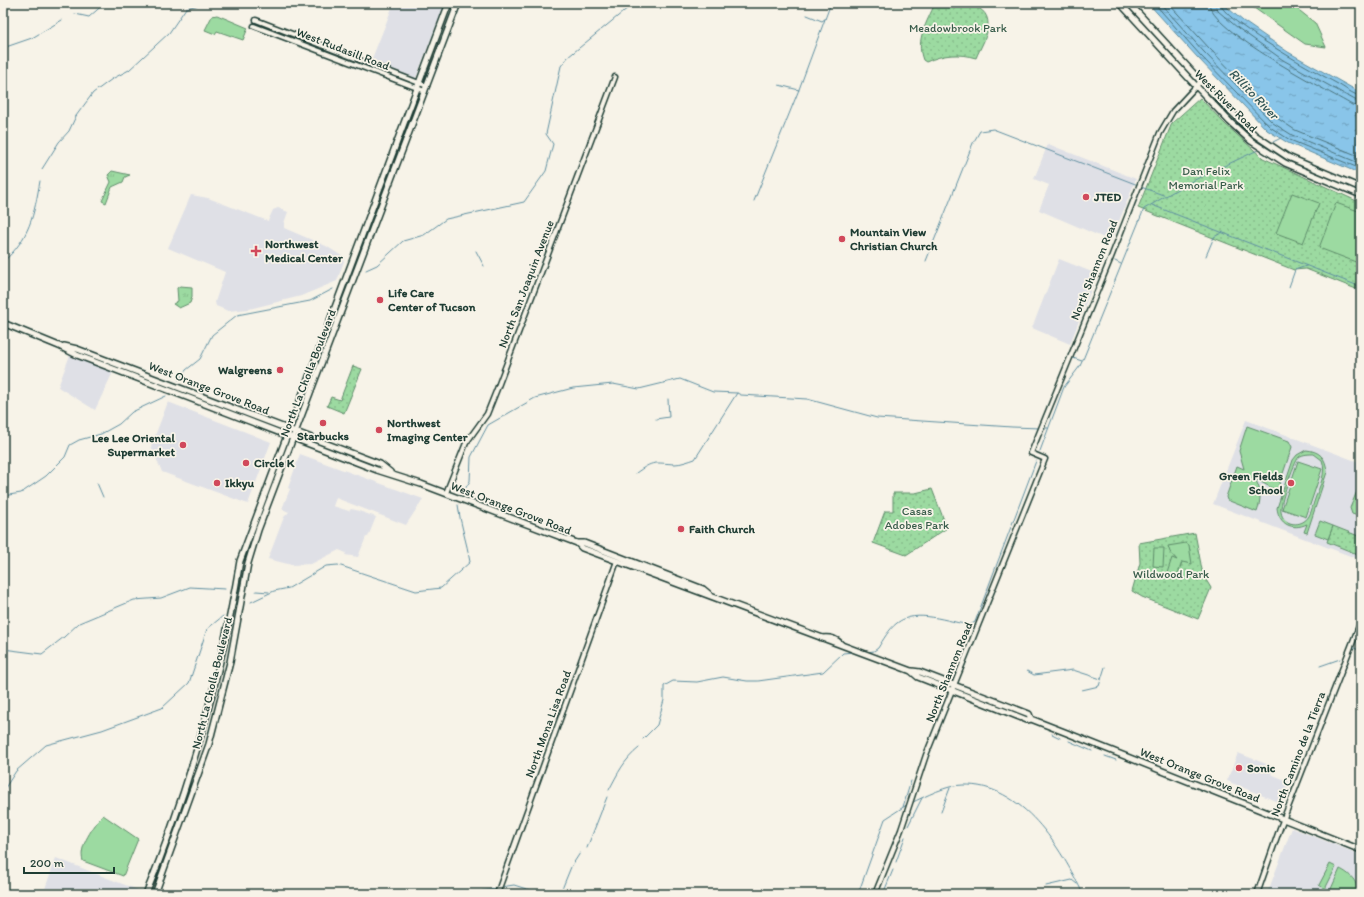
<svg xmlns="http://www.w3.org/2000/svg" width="1364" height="897" viewBox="0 0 1364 897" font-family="Itim,sans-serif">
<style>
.built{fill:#dfe0e6}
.grass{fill:url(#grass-tufts);stroke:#5e8c6a}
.park{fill:url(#park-dots);stroke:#5e8c6a}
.pitch{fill:#9cdaa1;stroke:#5e8c6a;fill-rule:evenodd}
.water{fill:url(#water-ripples);stroke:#5f8fa1}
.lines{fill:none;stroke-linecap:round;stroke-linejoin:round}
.shore{stroke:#49737c;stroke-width:1}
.stream{stroke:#5f8fa1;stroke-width:1}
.minor-casing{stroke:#1f3d34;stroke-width:7}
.major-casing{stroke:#1f3d34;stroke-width:8}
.minor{stroke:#f7f3e8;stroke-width:4}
.major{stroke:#f7f3e8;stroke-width:5}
.poi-dot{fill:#d1495b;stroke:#f7f3e8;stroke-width:1.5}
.labels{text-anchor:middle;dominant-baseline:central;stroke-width:3.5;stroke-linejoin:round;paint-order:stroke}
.park-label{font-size:12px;fill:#385c4a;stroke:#f7f3e8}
.street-label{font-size:12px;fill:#1f3d34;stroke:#f7f3e8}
.poi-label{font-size:12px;font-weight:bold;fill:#1f3d34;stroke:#f7f3e8;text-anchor:start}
.water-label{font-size:13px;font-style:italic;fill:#345858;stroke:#f7f3e8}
</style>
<defs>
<pattern id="grass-tufts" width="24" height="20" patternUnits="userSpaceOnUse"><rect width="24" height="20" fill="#9cdaa1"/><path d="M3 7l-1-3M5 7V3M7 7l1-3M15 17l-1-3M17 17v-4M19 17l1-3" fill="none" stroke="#86bc8b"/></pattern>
<pattern id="park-dots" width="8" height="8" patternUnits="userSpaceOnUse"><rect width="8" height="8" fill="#9cdaa1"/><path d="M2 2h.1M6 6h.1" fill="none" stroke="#86bc8b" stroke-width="1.8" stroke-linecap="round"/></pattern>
<pattern id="water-ripples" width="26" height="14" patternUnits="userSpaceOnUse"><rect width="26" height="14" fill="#89c5e9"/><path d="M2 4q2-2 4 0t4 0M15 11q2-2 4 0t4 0" fill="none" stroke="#6fa1be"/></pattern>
</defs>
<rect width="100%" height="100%" fill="#f7f3e8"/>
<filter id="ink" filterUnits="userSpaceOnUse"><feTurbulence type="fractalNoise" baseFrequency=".025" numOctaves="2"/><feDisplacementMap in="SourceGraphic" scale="8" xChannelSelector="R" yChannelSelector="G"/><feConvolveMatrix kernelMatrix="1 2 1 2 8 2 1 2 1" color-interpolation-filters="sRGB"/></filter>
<g filter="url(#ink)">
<path class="built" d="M394,3H445L416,78L371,61Z
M1048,144L1136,179L1111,241L1039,210L1049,185L1034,179Z
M191,195L208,198L268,221L273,210L278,208L288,212L284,223V228L326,246L345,258L337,281L301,296L249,309L228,311L216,306L215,302L225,272L168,248Z
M1059,259L1097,274L1070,344L1032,328Z
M70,355L113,372L95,410L58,387Z
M168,402L271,442L248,504L162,472L151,446Z
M1246,420L1361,463V560L1213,504Z
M300,454L346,471L423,499L406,525L336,498L333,506L349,511L351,509L356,510L376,517L368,537H366L358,557L345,555L346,553L339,550L311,564L292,565L268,559L284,517L289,512L282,509L290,489L288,488Z
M1238,753L1274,767L1271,774L1290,782L1282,802H1278L1227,781Z
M1292,828L1361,855V894H1267Z
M56,858L138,890L139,894H43Z"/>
<path class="grass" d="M112,171L130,175L125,177L123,182L112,187L106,203L102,201L111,182L108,175Z
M180,286L192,287V297L190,303L179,308L173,304L178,301L177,288Z
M1360,484H1361V517L1352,514L1350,508Z"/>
<path class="park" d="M935,3C953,3 989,0 988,25C988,36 980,48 976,58C958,53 944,54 926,62L923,60C915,39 927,23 935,3Z
M1200,98L1225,124L1263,158L1361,203V291L1306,269L1294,270L1138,208L1172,123Z
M353,366L362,369L344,413L327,406L331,397L340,400Z
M932,489L947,528L906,555L873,543L885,511H893V493H915Z
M1333,526L1361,537V543L1357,554L1327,542Z
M1195,533L1203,575L1211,588L1198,619L1142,597L1132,591L1140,563L1139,543Z"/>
<path class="pitch" d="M1247,3H1290L1315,23L1326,47L1305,44Z
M217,15L248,28L243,40L217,31L215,34L205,30L212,16Z
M1292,193L1319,203L1303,243L1276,233Z
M1336,203L1361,212V264L1319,248Z
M1247,426L1289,441L1292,447L1277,491L1254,478C1262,488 1261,501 1257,512L1227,500L1226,497L1237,466L1244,469L1239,451Z
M1306,450C1319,451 1326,457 1327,472L1307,533L1304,532L1307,524C1292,531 1279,524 1277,508L1293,460L1297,455ZM1314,454L1322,460C1327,473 1319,487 1315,499C1313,504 1312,511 1309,516C1302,528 1283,526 1281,512C1279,505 1294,462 1299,457C1303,454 1309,454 1314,454Z
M1298,461L1322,469L1306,517L1282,509Z
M1320,521L1333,526L1328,539L1315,534Z
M1186,543L1189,545L1192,564L1182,562L1176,579L1166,576L1172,558L1177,560L1170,552L1168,546Z
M1154,548H1164L1163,567L1153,566Z
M103,815L138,839L123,876L83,861C78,846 94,826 103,815Z
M1330,864L1336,867L1325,889L1319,885Z
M1340,869C1349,873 1360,883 1357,894H1331L1330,891Z"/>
<path class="water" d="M1148,3H1222L1243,21L1288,52L1361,93V174L1288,143L1267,130L1198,58Z"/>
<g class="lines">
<path class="shore" d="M1154,3L1201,56L1270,127L1290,140L1361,169
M1160,3L1204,52L1273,123L1292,135L1361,164
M1168,3L1209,48L1277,118L1295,130L1361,157
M1209,3C1210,31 1327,90 1352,105L1361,107
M1215,3L1218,11L1238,28L1283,60L1355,100L1361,101
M1220,3C1222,21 1318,73 1336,83C1344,87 1353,95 1361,96"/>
<path class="stream" d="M75,14L89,17L105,3
M807,15L822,21L825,19
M3,48L32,38L62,20
M779,85L799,90
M1271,143L1281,138
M42,169L59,142L69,131L76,116L93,93L112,79L129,70L169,33L186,8L207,3
M1141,187L1166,196
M754,201L798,92L831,3
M1152,205L1361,287
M476,251L484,266
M1206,256L1214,237L1223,232
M926,261L973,143L980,131L993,129L1138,185
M1115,261L1121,264
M3,262C30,238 34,215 40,181
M366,270L377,265L403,241L424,235L446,219L524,202L546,171L553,144L546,134L561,66L568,57L634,3
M1289,287L1295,270L1306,266
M1073,358L1082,361
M179,380L186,370L200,359L212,335L237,315L310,301L333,289
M656,419L669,417L668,399
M1043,428H1048
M1040,451L1064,387L1080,366L1084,357L1144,209L1186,184L1260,149
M636,473C654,460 654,463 675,464C681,464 689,461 695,459L737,393
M97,483L103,497
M463,492L470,481L471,457L488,425L535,398L573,388L613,384L639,389L680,379L713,392L737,393L741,395L807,399L877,418L1012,427L1040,428
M3,496L21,493L46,476L65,457L70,445L79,440L101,434L119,424L132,412L166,396
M1355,584L1361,586
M256,591L269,592
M251,602L274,591L289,588L326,566L338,565L416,591L441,588L470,562C467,542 460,524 458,505
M1354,648L1361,651
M3,649L42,654L64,637L79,623L134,600L161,598L190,587L225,589
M867,652L874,651L878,648C883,640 889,629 897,623C916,608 949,622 970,625L975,622L1036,461
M1320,666L1340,659
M1027,671L1034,675L1073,670L1101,679
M1082,690L1099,686L1105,667
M1052,734L1060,738
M643,739L657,725L664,700V686L673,681L697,682L723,677L747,681H758L823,672L843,653L853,652
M1069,741L1092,751
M1105,756L1116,760
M609,790C618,773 624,760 639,748
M3,791L16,771L46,745L102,730L162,708L189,683L207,629L223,616
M911,803C926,796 947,785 963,785C1022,783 1061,848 1083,894
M903,807L911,781
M941,812L950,788
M908,826L922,798
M587,848L607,797
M896,862L905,837
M1046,886L1072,880L1077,884
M501,887L514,885L542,894
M481,894L482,891L496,889
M560,894L571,867L580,853
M858,894L885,819L908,804
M883,894L893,870"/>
<g class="minor-casing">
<path id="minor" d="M256,20L427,86
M254,26L425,91
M446,493L466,443L487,414L497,389L615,77
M497,894L617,561
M875,894L901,830L926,755L1045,459L1031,453L1110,260L1160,133L1173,111L1201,81
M1257,894L1280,828L1361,621"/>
</g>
<g class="major-casing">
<path id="major" d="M1120,3L1196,86L1230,122L1251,141L1285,163L1361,195
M1129,3L1205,86L1255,135L1288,157L1361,188
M3,323L59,346L77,355L377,470L421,484L577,543L582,548L911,671L918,677L1027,720L1031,719L1067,733L1361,850
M64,346L77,349L380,464L390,472
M577,543H584L703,589L709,594
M822,638C831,637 836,639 842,645
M912,671L920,672L1029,714L1031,719
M146,894C190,787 221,675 240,561L449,3
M155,894L209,744L230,662L248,563L258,530L458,3"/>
</g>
<use href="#minor" class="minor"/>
<use href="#major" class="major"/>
</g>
</g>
<g class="poi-dot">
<circle cx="1086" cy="197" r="4"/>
<circle cx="842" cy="239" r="4"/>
<path d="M254 245h4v4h4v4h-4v4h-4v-4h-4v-4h4z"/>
<circle cx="380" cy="300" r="4"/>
<circle cx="280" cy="370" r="4"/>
<circle cx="323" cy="423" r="4"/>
<circle cx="379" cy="430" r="4"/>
<circle cx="183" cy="445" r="4"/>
<circle cx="246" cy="463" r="4"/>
<circle cx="217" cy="483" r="4"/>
<circle cx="1291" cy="483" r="4"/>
<circle cx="681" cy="529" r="4"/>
<circle cx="1239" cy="768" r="4"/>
</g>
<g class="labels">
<g class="park-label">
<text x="958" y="28">Meadowbrook Park</text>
<text x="1206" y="171">Dan Felix<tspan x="1206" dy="14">Memorial Park</tspan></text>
<text x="917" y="511">Casas<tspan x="917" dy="14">Adobes Park</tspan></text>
<text x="1171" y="574">Wildwood Park</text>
</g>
<g class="street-label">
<text transform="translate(343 49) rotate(21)">West Rudasill Road</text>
<text transform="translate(1226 101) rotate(45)">West River Road</text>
<text transform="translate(1094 270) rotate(-68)">North Shannon Road</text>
<text transform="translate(526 284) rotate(-69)">North San Joaquin Avenue</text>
<text transform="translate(308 373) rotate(-69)">North La Cholla Boulevard</text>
<text transform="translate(209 388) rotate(21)">West Orange Grove Road</text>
<text transform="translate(511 508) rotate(21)">West Orange Grove Road</text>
<text transform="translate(949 672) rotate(-68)">North Shannon Road</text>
<text transform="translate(212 683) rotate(-76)">North La Cholla Boulevard</text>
<text transform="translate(548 724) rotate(-70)">North Mona Lisa Road</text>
<text transform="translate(1298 754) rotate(-69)">North Camino de la Tierra</text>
<text transform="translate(1200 775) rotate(22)">West Orange Grove Road</text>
</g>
<g class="poi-label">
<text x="1094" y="197">JTED</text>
<text x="850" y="232">Mountain View<tspan x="850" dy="14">Christian Church</tspan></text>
<text x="265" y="244">Northwest<tspan x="265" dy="14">Medical Center</tspan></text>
<text x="388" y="293">Life Care<tspan x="388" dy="14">Center of Tucson</tspan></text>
<text x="272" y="370" text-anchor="end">Walgreens</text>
<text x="387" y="423">Northwest<tspan x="387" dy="14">Imaging Center</tspan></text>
<text x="323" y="436" text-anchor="middle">Starbucks</text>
<text x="175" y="438" text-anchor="end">Lee Lee Oriental<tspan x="175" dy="14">Supermarket</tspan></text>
<text x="254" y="463">Circle K</text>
<text x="1283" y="476" text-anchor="end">Green Fields<tspan x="1283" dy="14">School</tspan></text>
<text x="225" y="483">Ikkyu</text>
<text x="689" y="529">Faith Church</text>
<text x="1247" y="768">Sonic</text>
</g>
<g class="water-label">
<text transform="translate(1254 94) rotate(46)">Rillito River</text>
</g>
</g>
<rect width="1364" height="897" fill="none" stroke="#f7f3e8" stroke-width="16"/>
<rect x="8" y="8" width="1348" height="881" fill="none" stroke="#1f3d34" stroke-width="1.5" filter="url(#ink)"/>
<path d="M24 867v6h90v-6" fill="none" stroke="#1f3d34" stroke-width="2"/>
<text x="30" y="867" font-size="12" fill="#1f3d34" stroke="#f7f3e8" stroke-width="3" paint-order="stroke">200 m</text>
</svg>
